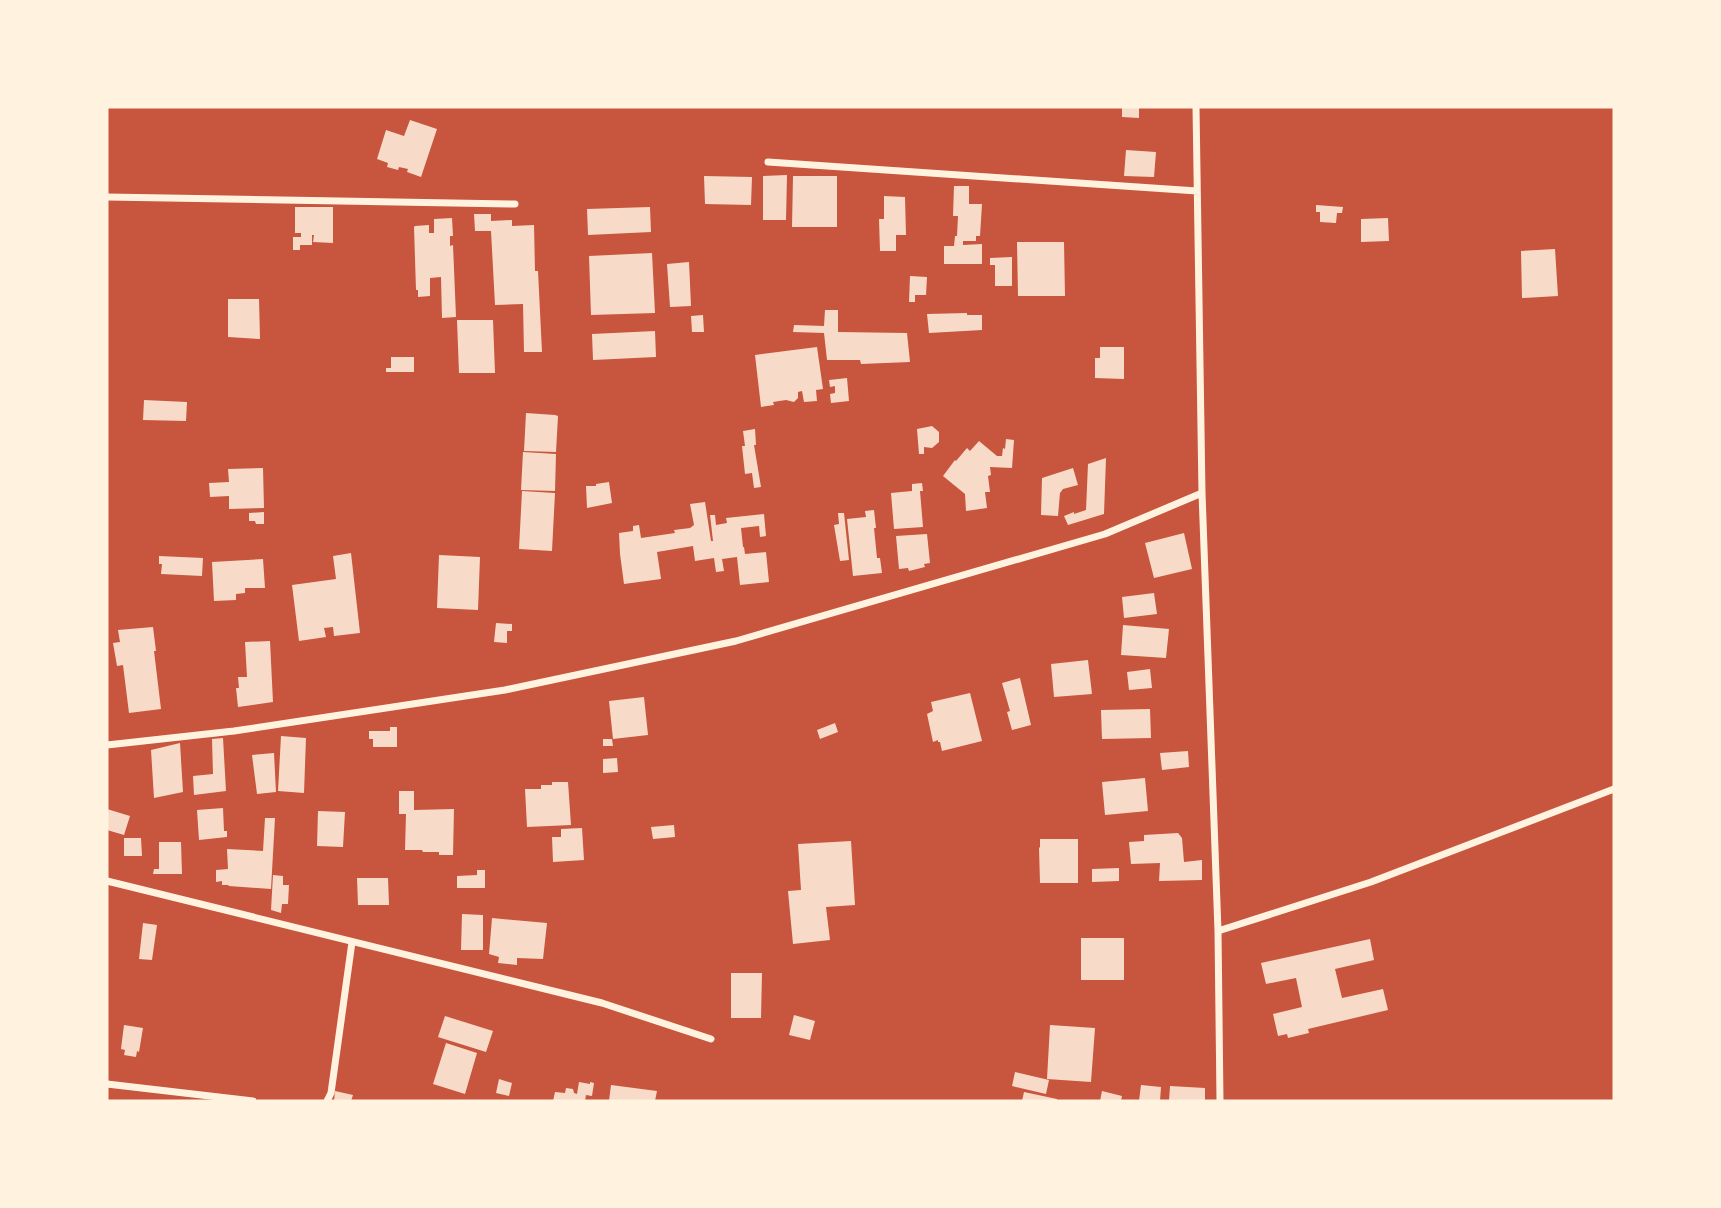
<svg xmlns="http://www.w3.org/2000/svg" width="1721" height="1208" viewBox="0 0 1721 1208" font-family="Manrope,sans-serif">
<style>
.building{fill:#f7dbc8}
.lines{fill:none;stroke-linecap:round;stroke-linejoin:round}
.minor{stroke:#fff3e0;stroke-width:7}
</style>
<rect width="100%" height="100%" fill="#c8553d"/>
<path class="building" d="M1122,107H1139V118L1122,117Z
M410,120L437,129L421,177L407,172L408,169L399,167L398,170L387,167L388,163L377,159L386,130L404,136Z
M1126,150L1156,152L1154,177L1124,176Z
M787,175L786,220H763V176Z
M704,176L752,177L751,205L705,204Z
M793,176H837V227H792Z
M954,186H969V204H982L980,236H976V241H963V245L982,244V264H944V246H954L955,236H957L958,216H953Z
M884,196L905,197L906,235H896V251H880L879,219H884Z
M1316,205L1343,207L1342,213H1337L1336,223L1320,222V212H1316Z
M295,207H333V243L313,242L314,235H312V245H300V250H293V237H301V233H295Z
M650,207L651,232L588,235L587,209Z
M474,214H491V221L512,220V226L534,225L535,271H538L542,352H524L523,304L495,305L491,231H475Z
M452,218L453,236H450V246L453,245L456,317L442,318L441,277L430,278V296L418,297V290H416L414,227L415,226L429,225V233H434V219Z
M1388,218L1389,241L1361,242V219Z
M1017,242H1064L1065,296H1018Z
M1555,249L1558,296L1522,298L1521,251Z
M652,253L655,313L591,315L589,256Z
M1012,257V286H995V265H990V258Z
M689,262L691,306L670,307L667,264Z
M910,276L927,277L926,295H915V302H909Z
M228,299H259L260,339L228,337Z
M825,310H838V332L907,333L910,362L861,364L860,360H827L824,333L793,332L794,325L824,326Z
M967,313V315H982V330L929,333L927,314Z
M703,315L704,332H692L691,316Z
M457,320H493L495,373H459Z
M655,331L656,357L593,360L592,334Z
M817,347L823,389L816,390L817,401L804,402L802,391L798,392V398L794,402L786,400L773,402L774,405L761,407L755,355Z
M1100,347H1124V379L1095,378V358H1100Z
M391,357H414V372H386V368H391Z
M847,378L849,401L831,403L830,394L835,393V386L830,387L829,380Z
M144,400L187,402L186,421L143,420Z
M526,413L555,415L558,416L556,452L524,451Z
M932,426L939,432V442L932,448L924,447V454H919L917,429Z
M755,429L756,445H754L761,487L754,488L752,473L745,474L742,446H745L743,431Z
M1006,439L1014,440L1012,468L990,467L991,475L988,476L990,492H985L987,508L966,511L965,494L943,476L955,460L956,461L967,448L970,451L979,441L997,456H1002L1003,448L1005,449Z
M523,452L556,454L555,491L521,490Z
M1106,458L1104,514L1068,525L1064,516L1074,512V514L1086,510L1088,464Z
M263,468L264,508L229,509V496L210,497L209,483L229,482L228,469Z
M1073,468L1078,485L1063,489L1060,493L1058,516L1041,515L1042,478Z
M609,482L612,503L587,508L586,486H596V484Z
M922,483L923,491H920L923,527L894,529L891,493L912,491V484Z
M522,491L555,493L552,551L519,549Z
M705,502L711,541H713L710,515H715L716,525L727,523L726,518L764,514L766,536L760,537L759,526L741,528L743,547H744L745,554L766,552L769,582L740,585L737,557L722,559L724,571L716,572L714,558L695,561L693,546L657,552L661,579L624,584L620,554L619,533L633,531V526L639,525L641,538L675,533L674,530L690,528L694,525L690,504Z
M874,510L876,528H874L877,558H880L882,573L853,576L847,519L866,517L865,511Z
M264,512V524H256L255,521H249V513Z
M838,513H844L849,560L840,561L834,525L839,524Z
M1184,533L1192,569L1154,578L1145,543Z
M927,534L930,563L924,564L925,567L909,571L908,568L899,569L896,536Z
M351,553L360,633L334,636L333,627L324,628L326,637L299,641L292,585L336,579L333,556Z
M439,555L480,557L478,610L437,608Z
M159,556L203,558L202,576L161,574L162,564H159Z
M263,559L265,588H245V593L236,594V600L214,601L212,562Z
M1154,593L1157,614L1124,618L1122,597Z
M496,623L512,624V631H507V643L494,642Z
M1123,625L1169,629L1166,658L1121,655Z
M153,627L156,651H154L161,709L129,713L123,665L117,666L113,643L120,642L118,630Z
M270,641L273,702L238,707L236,688H239L238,677H247L245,642Z
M1088,660L1092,694L1054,697L1051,664Z
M1150,669L1152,688L1129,690L1127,672Z
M1020,678L1031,725L1012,730L1007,712L1010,711L1002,683Z
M970,693L982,741L942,751L940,742H938V740L933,742L927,714L933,711L931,702Z
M644,697L648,735L613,739L609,701Z
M1150,709L1151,738L1102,739L1101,710Z
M835,723L838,732L820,739L817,730Z
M390,727H397V747H373V739H369V731H390Z
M281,736L306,738L304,793L278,791Z
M223,738L226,791L194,795L193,776L213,774L212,739Z
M603,739H612L613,746H603Z
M180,743L183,792L154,798L151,750Z
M1188,751L1189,767L1162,770L1160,753Z
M274,753L276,792L257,794L252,755Z
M617,758L618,772L603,773V759Z
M1145,778L1148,811L1105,815L1102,782Z
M552,782H568L571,825L527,827L525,789H541V785H552Z
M399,791H414V810L454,809L453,855H439V852H423L422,850H405L406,814H399Z
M223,808L224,831H227V837L199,840L197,810Z
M107,809L130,816L124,835L107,830Z
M318,811L345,812L343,847L317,846Z
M265,818H275L271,889L229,886L228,885H222V881L216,882V870L228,869L227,849L263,851Z
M674,825L675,837L653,839L651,827Z
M582,828L584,860L553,862L552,837H561V829Z
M1178,833L1182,838L1184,862L1202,860V880L1159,881L1160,863L1131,864L1129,842L1144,841V835Z
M124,838H141L142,856H124Z
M1040,839H1078V883H1040L1039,848L1040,847Z
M851,841L855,905L826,907L830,940L793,944L788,891L801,890L798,844Z
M159,842H181L182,874H153L154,869H159Z
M1119,868V881L1092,882V869Z
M477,870H485V888H457V876L477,875Z
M273,875L283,876V885H289L288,904H282L281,913L271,910Z
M357,878H388L389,905H358Z
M462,914L483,915V950H461Z
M492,918L547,923L543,959L517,958V965L498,963L499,957L489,954Z
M143,923L157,925L152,960L139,959Z
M1081,938H1124V980H1081Z
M1370,939L1374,960L1335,969L1342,998L1383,989L1388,1010L1308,1029L1309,1033L1288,1038L1287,1034L1278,1036L1273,1014L1302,1007L1296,978L1266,984L1261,963Z
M731,973H762L761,1018H731Z
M794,1015L815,1021L810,1040L789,1035Z
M445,1016L493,1031L486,1052L438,1037Z
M124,1025L143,1028L139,1052L137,1051L136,1057L124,1055L125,1050L121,1049Z
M1050,1025L1095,1028L1091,1082L1047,1079Z
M446,1043L477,1053L465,1094L433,1084Z
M1015,1072L1049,1080L1046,1094L1012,1086Z
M499,1079L512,1083L509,1096L496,1093Z
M579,1082L590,1084V1082L594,1083L592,1096L586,1095L585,1101H553L555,1092L565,1093L566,1088L573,1089L574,1093L577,1094Z
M611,1085L657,1091L655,1101H609Z
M1141,1085L1161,1087L1160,1101H1139Z
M1170,1086L1205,1088V1101H1169Z
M335,1091L353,1095L351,1101H334Z
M1102,1091L1122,1096L1121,1101H1100Z
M1024,1092L1057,1099V1101H1022Z"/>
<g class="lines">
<path class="minor" d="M1196,107L1202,493L1218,931L1220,1101
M768,162L1197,191
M107,197L515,204
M107,745L234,731L505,690L736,641L1105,534L1202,493
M107,881L602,1003L711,1039
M1218,931L1371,882L1614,789
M107,1084L253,1101
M327,1101L331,1093L352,942"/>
</g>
<rect width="1721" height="1208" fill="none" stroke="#fff3e0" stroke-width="217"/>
</svg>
